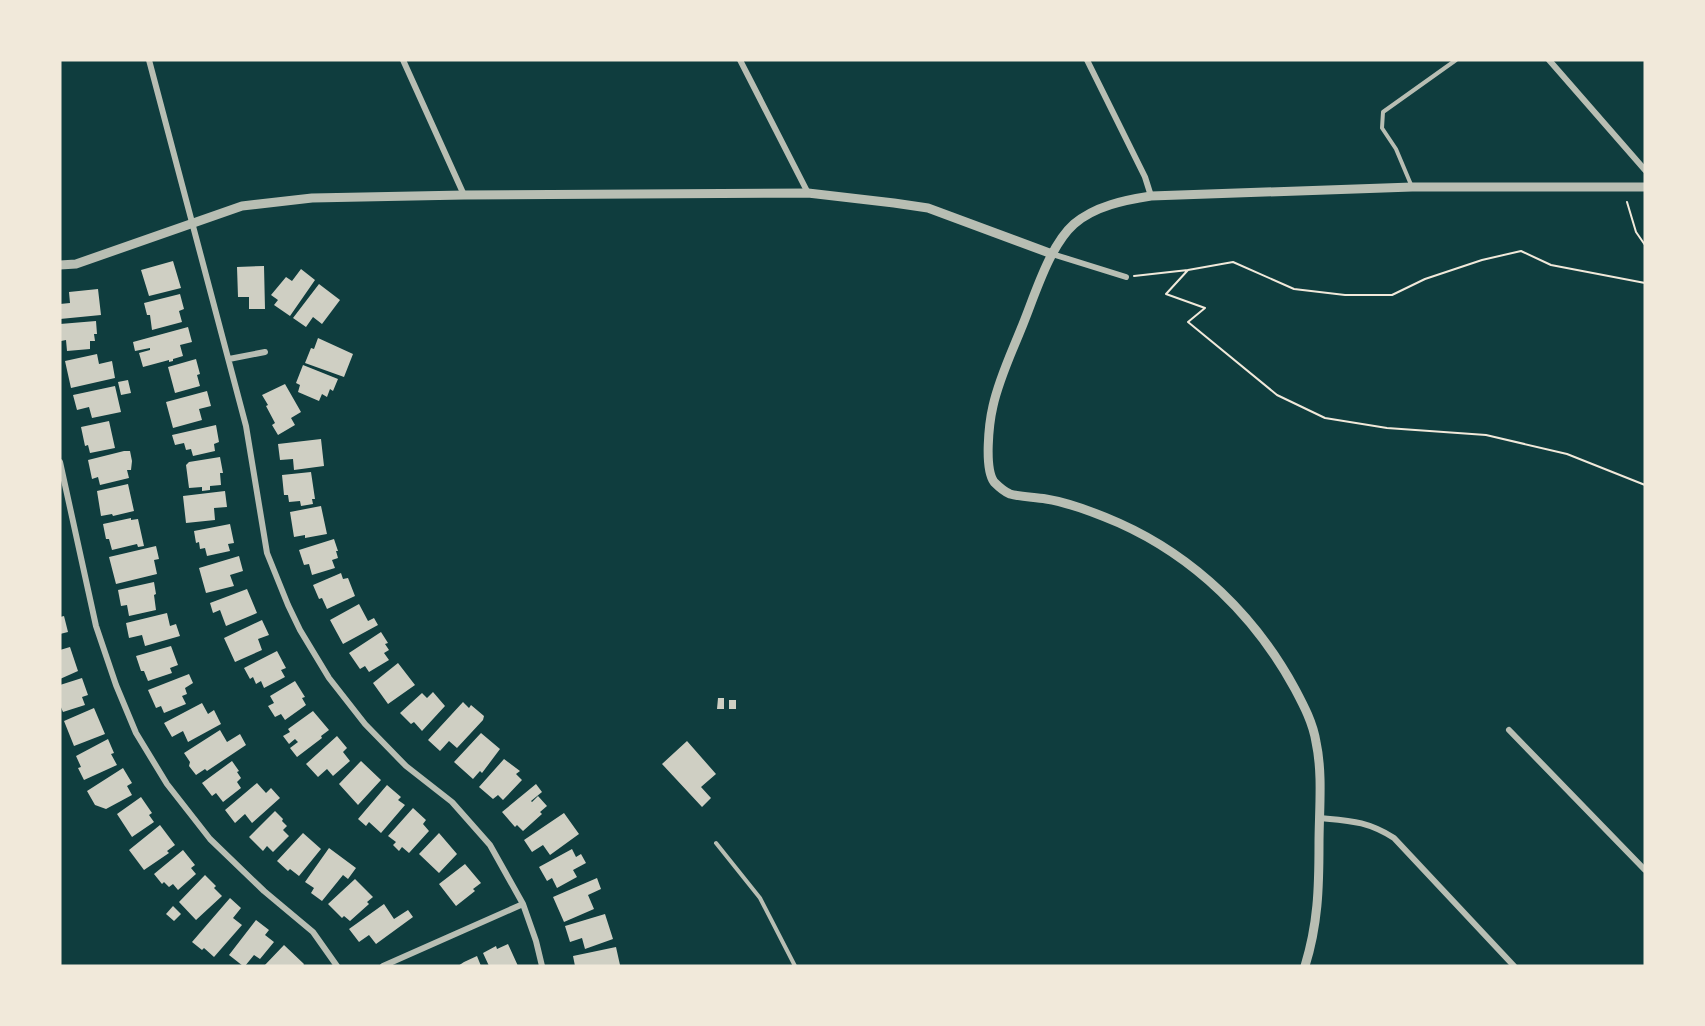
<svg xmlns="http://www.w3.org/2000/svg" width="1705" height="1026" viewBox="0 0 1705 1026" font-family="Manrope,sans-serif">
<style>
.building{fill:#cfcfc3}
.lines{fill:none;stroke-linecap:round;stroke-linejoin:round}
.path{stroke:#f1e9da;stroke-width:2}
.service{stroke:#b8beb3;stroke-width:4}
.minor{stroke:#b8beb3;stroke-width:6}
.tertiary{stroke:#b8beb3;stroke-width:9}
</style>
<rect width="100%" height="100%" fill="#0f3d3e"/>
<path class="building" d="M173,261L181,288L149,296L141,270Z
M264,266L265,309H249V297H238L237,267Z
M301,269L315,280L290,316L274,305L278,300L271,295L286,277L292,281Z
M319,284L340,300L322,324L313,317L306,327L293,318Z
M98,289L101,315L60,319V304L70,303L69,292Z
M180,294L184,309L179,311L182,322L152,330L150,315H147L144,303Z
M96,321L97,334H94L95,341H90V349L67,351L66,340L61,341L60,324Z
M188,327L192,342L180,345L183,356L173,359V361L169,362V360L143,367L139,353L150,350V348L135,351L133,342Z
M318,338L353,354L344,377L305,363L311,348L314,349Z
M97,354L99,364L112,361L115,378L71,388L65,361Z
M196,359L200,374L197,375L200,386L175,393L168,367Z
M303,365L338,379L333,391L330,389L327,397L322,394L319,401L298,392L300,385L296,383Z
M128,380L131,393L121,395L118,382Z
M285,384L301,412L291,418L295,425L278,435L272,425L275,423L266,406L268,405L262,395Z
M115,386L121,412L92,418L89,407L77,410L73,395Z
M207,391L211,406L199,409L202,420L173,428L166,402Z
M109,421L115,448L90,453L88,445L85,446L81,427Z
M216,425L219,442L214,444L215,451L193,456L191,449L186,450L184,443L175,445L172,435Z
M321,439L324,466L294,470L293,459L280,460L278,444Z
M124,451H130L132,461L131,470H127L129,478L100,485L98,477L92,479L88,460Z
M220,457L223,473H220L221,485L210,486V490L202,491V487L189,488L186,465L189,462Z
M311,472L315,499H312L313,504L301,506L300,501L289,502L288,495H284L282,475Z
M128,484L134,511L113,516L112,514L101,516L97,491Z
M225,491L227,507L214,508L215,520L186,523L183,496Z
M321,506L327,534L305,538V535L294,537L290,512Z
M131,518V520L138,519L144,546L138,547L137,544L112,550L109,539H106L103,524Z
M230,524L234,543L228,544L230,551L207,556L205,548L200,549L199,542L196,543L194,531Z
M334,539L338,551H336L338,558L332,560L335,568L312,575L309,564L304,565L299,550Z
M156,546L159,559L154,560L157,574L116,584L109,557Z
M239,556L243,571L230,575L234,586L206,593L199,568Z
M341,573L343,579L348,578L355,596L327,609L322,598L319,599L313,585Z
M154,582L156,594L154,595L156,610L129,616L127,605L121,606L118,590Z
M247,589L257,613L226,626L220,610L213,613L210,603Z
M359,604L368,621L374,618L378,625L343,644L330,620Z
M167,613L170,626L176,624L180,636L145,646L142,635L129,638L126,623Z
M64,616L68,632L60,634V617Z
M262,620L269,635L258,639L262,650L235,662L224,638Z
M381,632L388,643L385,644L389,650L384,653L389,660L369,672L365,666L360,669L349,653Z
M171,646L178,665L170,668L172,673L148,681L144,671H141L136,656Z
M70,647L78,671L60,679V650Z
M277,651L286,668L281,670L285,677L264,688L261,681L256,684L253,677L250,679L244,668Z
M398,663L415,685L388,704L373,683Z
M189,674L193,683L185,688L187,694L182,696L186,704L164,713L161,706L156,708L148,690Z
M82,678L88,695L82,697L85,705L63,712L60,705V685Z
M295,681L305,697L302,698L306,705L285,720L281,714L275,717L268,706L274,703L270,696Z
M433,692L445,706L422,731L414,722L411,724L400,713L422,693L427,698Z
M718,698H724V709H717Z
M729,700H736V709H729Z
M463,702L469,708L471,705L484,716L483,720L457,748L449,741L440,751L428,740Z
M202,703L208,714L214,710L221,724L188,742L183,731L172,737L164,723Z
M94,708L105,734L74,746L64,721Z
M313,711L329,730L321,736L322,738L297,757L290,748L298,742L295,739L289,744L283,736L290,732L288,729Z
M220,730L227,742L240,734L246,745L207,771L205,769L196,775L189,766L190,762L184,753Z
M481,733L500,749L482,773L480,771L473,779L454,762Z
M337,736L347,748L343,752L350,761L333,776L327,769L318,777L306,764Z
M108,739L114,753L111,754L117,765L84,780L78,768L81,767L76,756Z
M687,741L716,774L701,787L711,798L702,807L662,764Z
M504,759L520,771L516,774L522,780L503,800L498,795L493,799L479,787Z
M232,761L239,771L237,772L241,778L237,782L241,788L223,802L216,793L212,796L202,783Z
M361,761L381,780L358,805L339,784Z
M123,768L132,783L127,786L132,795L106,809L95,805L87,791Z
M257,783L266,793L271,788L280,798L252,823L245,814L235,823L225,810Z
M536,784L542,792L531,801L532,802L538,796L547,806L540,812L542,814L523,831L517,825L515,827L502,812Z
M387,785L401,797L398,800L405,805L381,833L369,822L366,826L358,819Z
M141,797L152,813L149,815L154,822L132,837L117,814Z
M413,808L426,820L423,824L429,831L409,853L402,847L399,851L393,845L396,842L388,836Z
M275,811L283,819L282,821L287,826L283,830L289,836L273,852L267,846L263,851L249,837Z
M564,813L579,834L550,855L543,845L532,852L524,840Z
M160,825L175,845L167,851L169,853L144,870L129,850Z
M303,833L321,849L299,876L290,869L288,871L277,861Z
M439,833L457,854L439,873L419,854Z
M329,848L356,868L348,879L343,875L322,901L311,893L314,888L305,882Z
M572,849L576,857L581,854L586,863L573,870L577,877L557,888L552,878L547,881L539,867Z
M183,850L195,865L191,868L196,874L178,890L173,884L169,887L164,882L162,884L154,874Z
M465,864L481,883L473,889L475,891L456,906L439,884Z
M205,875L216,886L214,888L222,896L196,920L179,902Z
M597,878L601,889L588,895L594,909L564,922L553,897Z
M355,879L373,897L367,902L369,904L350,921L344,916L342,918L328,904Z
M230,898L241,908L233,918L242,925L214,957L204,948L202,950L192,942Z
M384,904L394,919L408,910L413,917L376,944L369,935L359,942L349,929Z
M173,906L181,914L174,921L166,914Z
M605,914L613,939L585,949L582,938L570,942L565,926Z
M256,920L269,930L265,935L274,942L260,959L254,955L245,966H243L229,955Z
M508,944L518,966H489L483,953L496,946L497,949Z
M284,945L304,964L303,966H264Z
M616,947L620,965L575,966L573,956Z
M477,956L481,966H458L464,962Z"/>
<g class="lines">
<path class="path" d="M1627,202L1636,232L1645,245
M1188,270L1233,262L1294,289L1345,295H1392L1425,279L1482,260L1521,251L1551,265L1645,283
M1134,276L1188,270L1166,294L1205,308L1188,322L1277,395L1325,418L1387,428L1486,435L1567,454L1645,485"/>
<path class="service" d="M1412,187L1396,149L1382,128L1383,112L1456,60
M716,843L760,898L795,966"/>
<path class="minor" d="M149,60L246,426L267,553L288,605L300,630L329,678L365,724L406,766L452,802L490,845L523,904L536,941L542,966
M403,60L464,195
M740,60L808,193
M1087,60L1145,177L1151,196
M1549,60L1645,170
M1052,254L1126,277
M229,359L265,352
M60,462L96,626L116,685L136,733L167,784L210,839L264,891L313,932L337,966
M1509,730L1645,870
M1319,818C1351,821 1367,821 1394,838L1514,966
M383,966L523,904"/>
<path class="tertiary" d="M60,265L76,264L242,206L312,198L464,195L808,193L894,203L928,208L1052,254
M1305,966C1318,924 1319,888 1319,844C1319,811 1323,774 1316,742C1313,723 1304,706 1295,689C1256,617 1195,557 1119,523C1096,513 1071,503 1046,499C1034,497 1021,497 1010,494C1005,492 998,486 994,482C984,468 989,423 993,406C999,379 1011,354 1021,329C1034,298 1049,246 1074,224C1095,206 1125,200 1151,196L1412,187H1645"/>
</g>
<rect width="1705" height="1026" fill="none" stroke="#f1e9da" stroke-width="123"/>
</svg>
